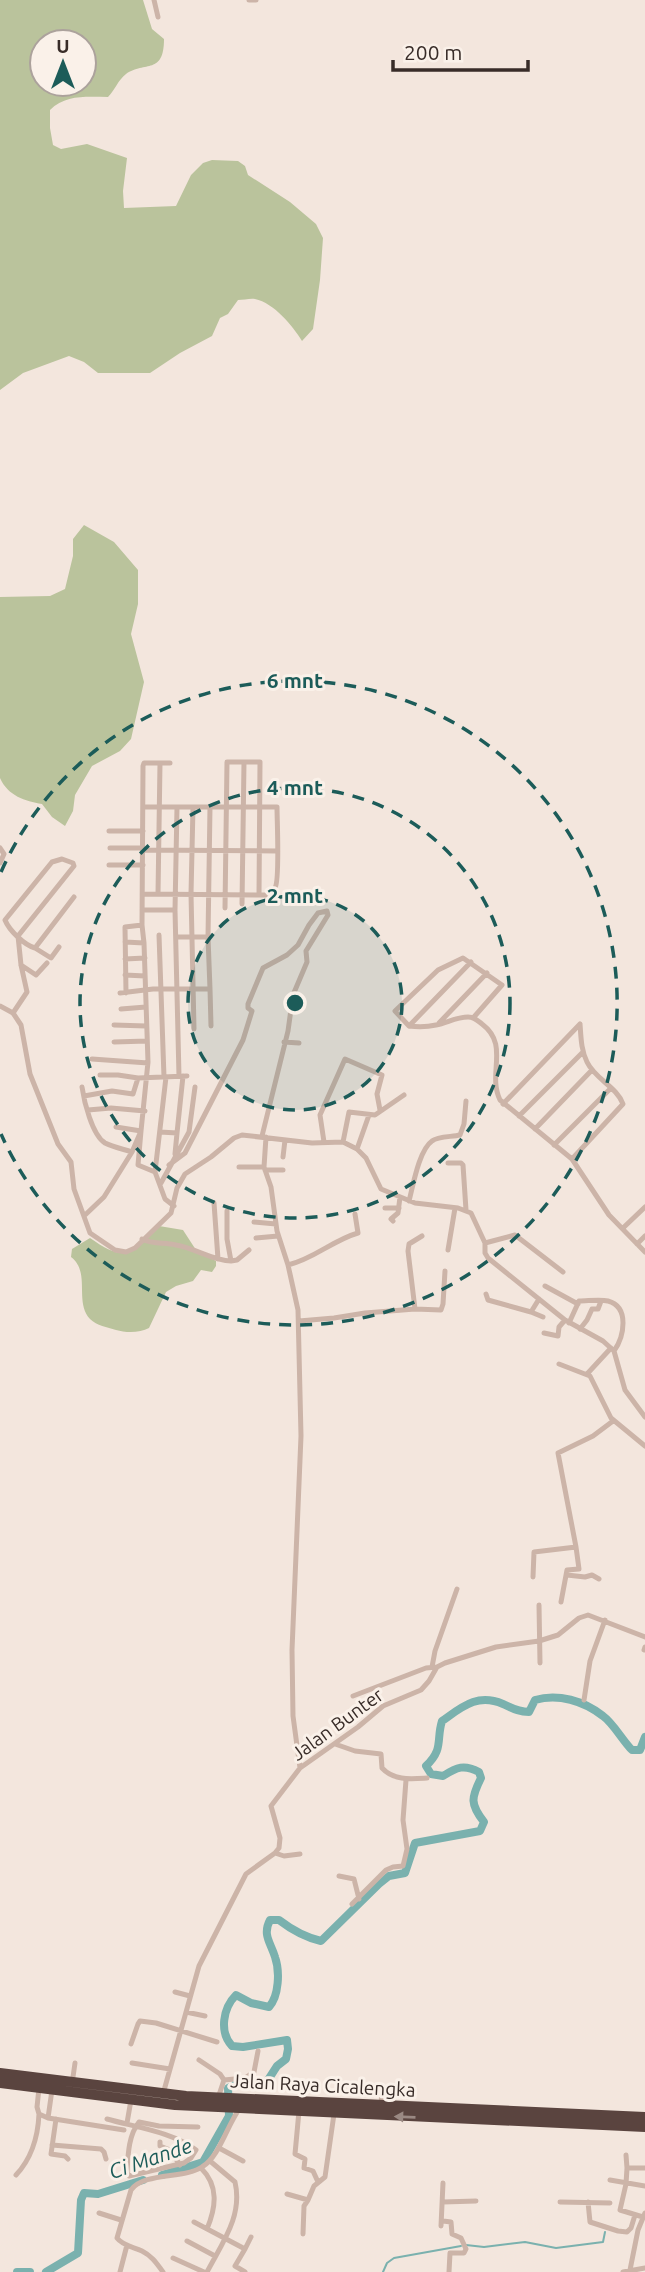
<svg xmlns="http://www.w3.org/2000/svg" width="645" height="2272" viewBox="0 0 645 2272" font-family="Ubuntu,sans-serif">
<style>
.green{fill:#bac39c;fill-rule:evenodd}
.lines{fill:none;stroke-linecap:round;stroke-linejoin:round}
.stream{stroke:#7ab1ae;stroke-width:2}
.river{stroke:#7ab1ae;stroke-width:8}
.street{stroke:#ccb4a8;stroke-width:5}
.highway{stroke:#5a443f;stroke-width:10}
.oneway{fill:#9a8983}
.ring{fill:none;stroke:#1c5c59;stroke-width:3.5;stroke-dasharray:12 9}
.labels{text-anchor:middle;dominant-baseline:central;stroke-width:6;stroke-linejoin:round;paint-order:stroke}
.street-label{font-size:19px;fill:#382c28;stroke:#faf1e9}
.water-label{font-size:21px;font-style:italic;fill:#1c5c59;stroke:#faf1e9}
.centre{fill:#1c5c59;stroke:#faf1e9;stroke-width:3.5}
.ring-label{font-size:21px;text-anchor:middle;font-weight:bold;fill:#1c5c59;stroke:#faf1e9;stroke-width:6;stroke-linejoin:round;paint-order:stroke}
</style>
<rect width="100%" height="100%" fill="#f3e6dd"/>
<path class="green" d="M0,0H143L152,29L164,39C164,75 145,61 126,74C118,80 115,90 108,97C88,97 66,94 50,110V128L53,145L61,149L87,144L127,158L123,191L124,208L176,206L191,175L203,163L212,160L238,161L245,166L248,175L290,202L316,224L323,238L320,280L313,329L302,341C293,326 274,303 255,299C251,298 243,300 238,300L228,314L220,318L212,336L180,353L150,373H98L84,362L69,356L23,373L0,390ZM84,42V84H42V42Z
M84,525L114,542L138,570V604L131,634L144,682L131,739L120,751L92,766L75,795L73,811L65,826L52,817L42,804C25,801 8,796 0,778V597L50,596L65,589L73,556V539Z
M159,1226L183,1230L196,1250L216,1261V1266L212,1272L201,1270L193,1281L176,1286L166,1292L149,1328C140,1333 126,1333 116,1330C107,1327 97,1326 90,1319C74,1302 91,1272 71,1257L72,1249L90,1238C127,1264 129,1253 159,1226Z"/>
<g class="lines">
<path class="stream" d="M466,2245L484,2247L525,2242L556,2248L603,2242L605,2232
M383,2272L387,2263L394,2258L461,2246"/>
<path class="river" d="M162,2175L203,2162L229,2116L228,2088L238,2083H264L268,2080L277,2066L286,2059L288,2049L287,2040L243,2047L232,2046C219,2032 223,2008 236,1995L251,2003L269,2007C279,1996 280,1971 275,1957C271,1943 262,1935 270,1920H279C292,1930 304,1937 321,1941L379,1884L389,1876L405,1873L415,1843L480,1831L484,1822C470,1804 471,1798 481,1778L479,1772C464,1764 457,1767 443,1776L431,1774L426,1766C444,1749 436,1740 442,1721C462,1707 477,1693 503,1704C512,1708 518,1712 529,1712L535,1700C558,1693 584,1701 603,1716C613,1723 623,1741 632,1750H640L645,1737
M17,2272H30
M46,2272L78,2253L81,2200L84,2193L98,2194L143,2180"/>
<path class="street" d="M154,0L158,17
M249,0H256
M177,807L175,910L179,1076
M193,807L191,894L194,1029
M109,831H143
M0,848L4,854L0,863
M110,848H143
M143,850L277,851
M109,865H143
M142,894L267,895C271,893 273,893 275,888C280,880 277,821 277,807H143
M158,894L160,763
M242,904L244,762
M225,908L227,762H260L259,895
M142,910H175
M159,935L164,1077
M176,937H208
M125,942L144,943
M35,948L51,958L59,947
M125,959L145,958
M21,965L36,975L47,963
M125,975L145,976
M210,989L208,937L210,807
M120,993L153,989H210L211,1026
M126,993L125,927L142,925
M0,1006L13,1013L21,1025L30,1074L58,1144L71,1162L74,1189L90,1233L115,1250L126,1252L135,1248L171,1213L177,1188L185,1174L211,1157L234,1138L242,1135L312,1143L343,1142L357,1149L366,1158L381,1189L415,1203L458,1208L471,1213L485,1243V1253L488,1258L565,1320L603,1341L614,1351L625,1390L645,1417
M121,1009L146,1007
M13,1013L27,992L21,965L18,936L74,866L73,863L62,859L52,862L5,920C9,930 24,945 35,948L74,897
M474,1017L502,985L463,958L438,970L395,1011L409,1026C418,1027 427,1027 436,1025C447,1023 456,1017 468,1017C474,1017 477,1020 482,1024C510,1045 487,1073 500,1100L572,1159L623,1104C617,1087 595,1079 587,1062C581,1050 581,1037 580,1024
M439,1023L487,973
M114,1025L146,1026
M409,1026L471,962
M114,1042L147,1041
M284,1042L299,1043
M92,1059L148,1063
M100,1075H118L138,1078L187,1076
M82,1087C84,1101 92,1135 105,1143C113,1147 123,1149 132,1152
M84,1096L112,1091L133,1094L138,1078
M503,1104L580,1024
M88,1110L111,1108L145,1111
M519,1116L583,1052
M116,1127L141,1131L138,1165L155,1172L165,1199L174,1206
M535,1129L592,1070
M160,1132L177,1133L183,1076
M266,1137L264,1167L271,1187L277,1231L288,1265L298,1310L301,1436L292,1650L293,1716L300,1768
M324,1142L320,1115L345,1059L382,1075L377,1094L380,1110
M343,1142L349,1112L375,1115L404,1095
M554,1145L611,1088
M357,1149L369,1115
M175,1154L177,1133
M283,1157L285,1140
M572,1159L609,1215L645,1252
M448,1163H461L463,1165L466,1210
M169,1165L185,1153L243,1040L252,1011L248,1008V1004L263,968L287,955L298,945L309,925L318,913L327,911L328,915L306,951L307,962L293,995L288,1031L262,1136
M239,1167H264
M265,1170H283
M155,1172L166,1077
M161,1183L189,1132L195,1087
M409,1201C413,1186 419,1150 432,1141C438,1136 452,1137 460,1135L464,1124L466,1101
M214,1203L218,1259
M385,1208H399
M227,1211V1239L231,1261L237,1260L249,1250
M84,1216L104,1197L132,1152L141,1131L148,1062L144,943L142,925L143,766L144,763H170
M393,1221L391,1219L398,1213L400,1197
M254,1222L276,1224
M623,1228L645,1207
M256,1238L278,1236
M142,1239C154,1245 164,1242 176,1245C195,1248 213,1261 231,1261
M485,1243L515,1235L563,1272
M637,1244L645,1236
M448,1250L455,1208
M288,1265C314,1259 333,1240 358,1233L355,1214
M545,1286L578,1304
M486,1294L488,1300L531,1312L539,1299
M415,1309L408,1251L409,1244L422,1236
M531,1312L543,1317
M299,1321L334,1318L365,1313L415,1309L441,1310L443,1304L445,1271
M569,1323L579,1301C588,1301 600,1299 608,1301C630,1307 624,1337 614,1351
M580,1329L587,1320L592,1309H598L601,1301
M544,1333L558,1336L559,1327L565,1320
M559,1364L590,1376L611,1418L645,1446
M587,1374L611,1348
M567,1575L585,1577L592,1575L599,1579
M533,1577L534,1552L576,1547L558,1453L593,1436L613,1421
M561,1602L567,1570L579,1569L576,1547
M539,1605L540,1663
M644,1650L645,1647
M432,1667L435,1651L457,1589
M353,1696L426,1668L437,1667
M584,1700L590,1661L605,1620
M335,1744L355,1751L381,1754L382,1768C394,1781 411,1779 427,1778
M275,1853L284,1856L300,1854
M339,1876L354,1879L359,1899
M352,1904L386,1870L393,1867L403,1866L407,1849L403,1820L406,1780
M175,1992L190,1996
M186,2012L205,2016
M131,2044L138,2024L140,2021L156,2023L217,2042
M199,2060L220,2074L224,2080L245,2078L254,2072L258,2051
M132,2063L170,2069
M72,2084L75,2063
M39,2088L37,2107L39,2114L48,2118L124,2130
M163,2094L199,1966L246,1874L275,1853L279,1848L280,1838L271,1806L300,1768L358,1727L383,1706L421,1690L429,1681L437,1667L445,1663L496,1647L539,1641L558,1635L579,1618L588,1615L645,1637
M218,2098L224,2080
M381,2105L382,2088
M299,2111L295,2154L305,2159L304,2168L313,2171L318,2182
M48,2118L52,2090
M56,2119L51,2154L65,2156L68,2159
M107,2119C135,2127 173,2132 196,2150L191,2158L184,2163L129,2176L127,2173C128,2156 128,2136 139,2122L159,2126L198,2127
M127,2123L131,2100
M160,2142V2146L170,2150L180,2165
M52,2145L101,2149L104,2152L106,2159
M219,2148L243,2161
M626,2155L627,2168H645
M201,2168C219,2186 216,2207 207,2229
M627,2168L626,2184L620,2210L643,2217
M16,2175C32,2158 38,2136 39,2114
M610,2180L645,2186
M287,2194L308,2200L314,2186L325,2177L334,2114
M443,2202L476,2201
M560,2202L610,2203
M588,2202L590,2222L618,2231L627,2232L631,2228L635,2215
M99,2213L121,2220
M443,2221L451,2222L452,2234L461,2238L466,2249L464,2253H450L449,2272
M194,2222L245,2249L235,2266L245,2272
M441,2226L443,2183
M303,2234L304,2206L308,2200
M187,2241L215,2256
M245,2249L251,2237
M173,2258L204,2272
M630,2270L638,2230L645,2213
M120,2272L127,2245
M163,2272C157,2264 152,2256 142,2251C134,2247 123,2246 117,2238L131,2190C144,2172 184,2179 202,2167C220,2156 227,2125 240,2108
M207,2272C222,2243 243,2216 235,2182L210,2161
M623,2272L645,2268"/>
<path class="highway" d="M0,2073L186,2096L645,2117
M0,2083L175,2105L645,2127"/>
</g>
<defs><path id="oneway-solid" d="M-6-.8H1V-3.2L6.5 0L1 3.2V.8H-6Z" transform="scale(1.75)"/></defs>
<use class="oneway" href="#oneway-solid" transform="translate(405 2117) rotate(-178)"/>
<circle cx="295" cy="1003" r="107" fill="#1c5c59" fill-opacity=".12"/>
<g class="ring">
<circle cx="295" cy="1003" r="107"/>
<circle cx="295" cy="1003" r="215"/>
<path d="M1 872A322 322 0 1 1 1 1134"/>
</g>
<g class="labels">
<g class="street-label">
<text transform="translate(337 1724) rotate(-36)">Jalan Bunter</text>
<text transform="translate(323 2085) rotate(3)">Jalan Raya Cicalengka</text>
</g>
<g class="water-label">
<text transform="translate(150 2158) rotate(-19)">Ci Mande</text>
</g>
</g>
<circle cx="295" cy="1003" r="10" class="centre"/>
<g class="ring-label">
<text x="295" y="688">6 mnt</text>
<text x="295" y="795">4 mnt</text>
<text x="295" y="903">2 mnt</text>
</g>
<g transform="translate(63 63)"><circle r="33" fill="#faf1e9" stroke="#aca29c" stroke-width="2"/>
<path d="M0-5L12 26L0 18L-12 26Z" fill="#1c5c59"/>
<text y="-10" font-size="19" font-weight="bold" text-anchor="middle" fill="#382c28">U</text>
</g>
<path d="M393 60v10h135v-10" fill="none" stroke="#382c28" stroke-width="3.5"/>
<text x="404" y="60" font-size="21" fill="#382c28" stroke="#faf1e9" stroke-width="5" paint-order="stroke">200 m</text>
</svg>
